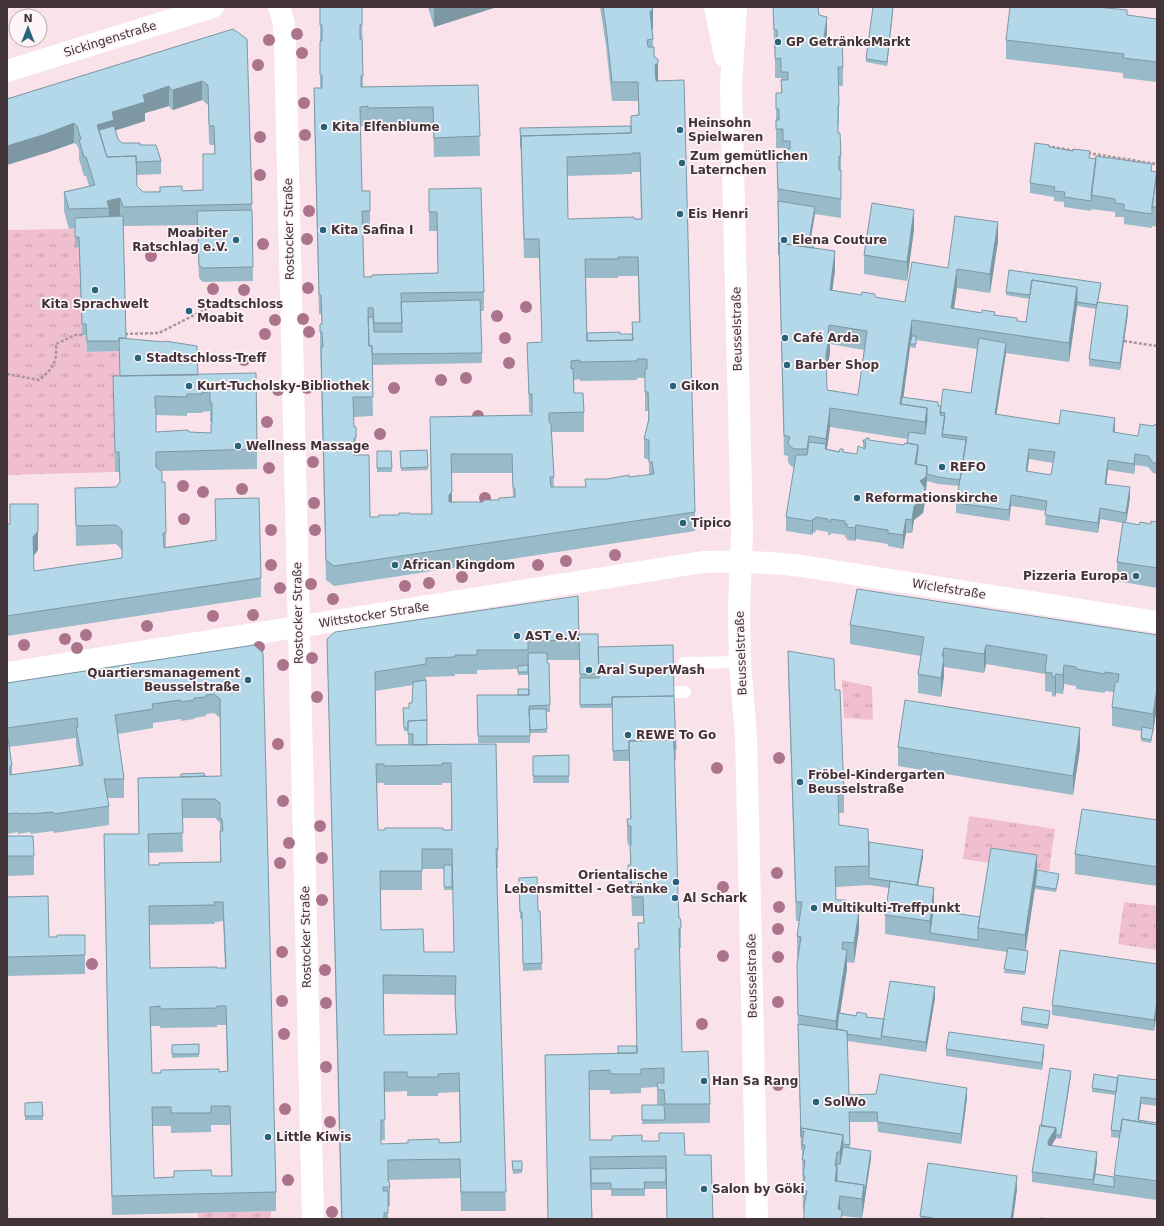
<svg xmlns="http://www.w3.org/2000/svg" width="1164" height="1226" viewBox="0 0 1164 1226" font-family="'DejaVu Sans',sans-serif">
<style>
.park{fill:url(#park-tufts)}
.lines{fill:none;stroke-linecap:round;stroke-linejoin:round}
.path{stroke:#a9959c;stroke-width:2.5;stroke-dasharray:3 2;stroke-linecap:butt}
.service{stroke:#fff;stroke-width:12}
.minor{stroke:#fff;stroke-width:22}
.secondary{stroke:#fff;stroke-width:22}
.tree{fill:#ab738c}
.wall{fill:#99bac8;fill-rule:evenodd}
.shaded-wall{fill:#7d97a3}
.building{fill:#b2d8e9;stroke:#7d97a3;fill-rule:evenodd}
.poi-dot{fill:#27647b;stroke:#fcf4f7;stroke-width:1.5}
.labels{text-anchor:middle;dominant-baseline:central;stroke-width:3.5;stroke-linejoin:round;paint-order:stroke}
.street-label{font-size:12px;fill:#423338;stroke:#fcf4f7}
.poi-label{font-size:12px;font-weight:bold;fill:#423338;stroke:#fcf4f7;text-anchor:start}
</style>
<defs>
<pattern id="park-tufts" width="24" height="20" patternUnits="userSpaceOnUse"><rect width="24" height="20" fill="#f0bfcf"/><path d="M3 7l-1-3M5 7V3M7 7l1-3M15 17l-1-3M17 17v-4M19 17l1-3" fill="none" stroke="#c49ca9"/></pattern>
</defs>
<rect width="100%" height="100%" fill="#fae2ea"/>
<path class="park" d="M75,229L76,248L79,247L87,352L119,351L120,396H113L115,472L7,475V230Z
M842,680L872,687L873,720L844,718Z
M969,816L1055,829L1049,871L963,859Z
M1124,902L1157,906V950L1118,944Z
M271,1211V1219H198V1213Z"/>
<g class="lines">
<path class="path" d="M1047,146L1076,151
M1088,153L1157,164
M125,334L159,333L220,302L258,300
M1124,341L1157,346
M7,374L39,380C53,369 57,363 56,344L75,335H82
M7,1208V1219"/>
<path class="service" d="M684,663L740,662
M674,692H685"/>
<path class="minor" d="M279,7L284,24L285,44L313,1219
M7,673L266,632L703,562C737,561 769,562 802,566L1157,622"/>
<path class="secondary" d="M715,7L725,56
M736,7L731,86L742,532L739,609L740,662L746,737L748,818L757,1219
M7,71L213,7"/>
</g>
<g class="tree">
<circle cx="297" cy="34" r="6"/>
<circle cx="269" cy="40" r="6"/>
<circle cx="302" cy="53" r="6"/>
<circle cx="258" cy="65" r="6"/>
<circle cx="304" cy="103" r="6"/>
<circle cx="305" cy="135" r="6"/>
<circle cx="260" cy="137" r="6"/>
<circle cx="260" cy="175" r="6"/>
<circle cx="309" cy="211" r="6"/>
<circle cx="307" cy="239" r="6"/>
<circle cx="263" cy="244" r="6"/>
<circle cx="151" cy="256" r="6"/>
<circle cx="308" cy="288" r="6"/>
<circle cx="213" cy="289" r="6"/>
<circle cx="244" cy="290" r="6"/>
<circle cx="526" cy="307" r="6"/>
<circle cx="497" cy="316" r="6"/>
<circle cx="303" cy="319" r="6"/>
<circle cx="275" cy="320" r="6"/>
<circle cx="309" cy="332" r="6"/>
<circle cx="265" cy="334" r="6"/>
<circle cx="505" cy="338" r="6"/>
<circle cx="244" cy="360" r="6"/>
<circle cx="509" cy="363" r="6"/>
<circle cx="466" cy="378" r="6"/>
<circle cx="441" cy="380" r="6"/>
<circle cx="307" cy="388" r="6"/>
<circle cx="394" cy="388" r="6"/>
<circle cx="278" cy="390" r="6"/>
<circle cx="478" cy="416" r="6"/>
<circle cx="267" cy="422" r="6"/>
<circle cx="380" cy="434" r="6"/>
<circle cx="313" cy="462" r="6"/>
<circle cx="269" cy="468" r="6"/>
<circle cx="183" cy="486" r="6"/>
<circle cx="242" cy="489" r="6"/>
<circle cx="203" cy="492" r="6"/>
<circle cx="485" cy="498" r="6"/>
<circle cx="314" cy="503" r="6"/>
<circle cx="184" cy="519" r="6"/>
<circle cx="271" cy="530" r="6"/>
<circle cx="315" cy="530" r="6"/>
<circle cx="615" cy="555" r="6"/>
<circle cx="566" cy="561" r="6"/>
<circle cx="271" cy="565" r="6"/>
<circle cx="538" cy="565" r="6"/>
<circle cx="462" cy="577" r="6"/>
<circle cx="429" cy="583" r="6"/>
<circle cx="311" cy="584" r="6"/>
<circle cx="405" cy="586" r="6"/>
<circle cx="280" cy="588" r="6"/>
<circle cx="333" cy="599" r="6"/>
<circle cx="253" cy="615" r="6"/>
<circle cx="213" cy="616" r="6"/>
<circle cx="147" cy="626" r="6"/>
<circle cx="86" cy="635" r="6"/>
<circle cx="65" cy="639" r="6"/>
<circle cx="24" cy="645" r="6"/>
<circle cx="259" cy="647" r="6"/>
<circle cx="77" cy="648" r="6"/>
<circle cx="312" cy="658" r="6"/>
<circle cx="283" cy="665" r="6"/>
<circle cx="317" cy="697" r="6"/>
<circle cx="278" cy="744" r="6"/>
<circle cx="779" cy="758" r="6"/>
<circle cx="717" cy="768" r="6"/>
<circle cx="283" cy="801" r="6"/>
<circle cx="320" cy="826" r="6"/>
<circle cx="289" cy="843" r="6"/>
<circle cx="322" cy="858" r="6"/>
<circle cx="280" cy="863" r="6"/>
<circle cx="777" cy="873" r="6"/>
<circle cx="723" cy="887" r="6"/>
<circle cx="322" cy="900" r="6"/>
<circle cx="779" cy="907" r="6"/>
<circle cx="778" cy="929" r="6"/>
<circle cx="282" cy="952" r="6"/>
<circle cx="723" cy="956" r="6"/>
<circle cx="778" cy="957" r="6"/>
<circle cx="92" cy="964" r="6"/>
<circle cx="325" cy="970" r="6"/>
<circle cx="282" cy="1001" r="6"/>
<circle cx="778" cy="1002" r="6"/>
<circle cx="326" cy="1003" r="6"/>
<circle cx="702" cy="1024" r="6"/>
<circle cx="284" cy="1034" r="6"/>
<circle cx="326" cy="1067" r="6"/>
<circle cx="778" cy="1085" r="6"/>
<circle cx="285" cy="1109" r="6"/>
<circle cx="330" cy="1122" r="6"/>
<circle cx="288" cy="1180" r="6"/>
<circle cx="332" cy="1212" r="6"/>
</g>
<path class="wall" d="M320,7H362L363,87L478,85L480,156L434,157L433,126L368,128V126H360L362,191L370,211V230H363L364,277L438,273L437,231H429V189L484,292V311H481L482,363L372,365L373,416L354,417V427H356V455L370,517H379L410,514H431L430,417L532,415V413H529L527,343L542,342L539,258H524L520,128L631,126L638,115V101H612L606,46L600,7H652L653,29H652L653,39V47L658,81L695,512V531L334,586L326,580L320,343V324H322L321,314H319L314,107V88H320ZM632,172H640L641,219H568L567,176L632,174ZM618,276H638L639,322H632V334H620L587,333L586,278H618ZM637,378H645V411H648V421L644,439V458L649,460V475L629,477L607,479L585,487H554L552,432H584V412L574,393V380L580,379V381L637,380ZM451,473H512L513,497L499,500L483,502H452Z
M428,7H497L434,27Z
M773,7H818L819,15L827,38L843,67V86H839V125H838V133L841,156V218L815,214L811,239L814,248L835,270L832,290L905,302L948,268L998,241L990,293L957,288L954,308L995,315L1017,321L1026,322L1030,299L1006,295V292L1101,287L1098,302L1128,313L1120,370L1089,366V359L1096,309L1077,306L1069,362L1006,353L996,415L1059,424L1115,429L1114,433L1138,436L1152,426L1157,424V474L1153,473L1148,467L1135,465L1134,474L1108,470L1106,484L1130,498L1126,522L1139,525L1151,524L1157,522V588L1117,581V562L1123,523L1100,519L1098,533L1045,525L1046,511L1011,506L1009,521L956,513V503L959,486L938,484L927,481V479L926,490L925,491V502L923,513L914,520L912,533H906L903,549L888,546V544L856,539L855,541L847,540V538L845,537V535L831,533V535H828V532L816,530L815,533L813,532L812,535L786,531V517L794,468L790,465L788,462V456L784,455L777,181V162H783V148H776V93H781V78H775V49H774ZM916,340L977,349L971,393L941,406L903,398L910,347L916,348ZM830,344L864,350L858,395L827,390L826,373L830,353ZM830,427L907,439V443L904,445L863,442V448L857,454L843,452L827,449ZM1029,459L1053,463L1051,475L1027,471Z
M893,10L887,66L866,62V59Z
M1127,16L1157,19V82L1123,78V73L1006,59V40Z
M233,29L252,204L253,281L203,282L199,278L197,225L123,226L126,338L198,375L257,449V469L161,471L166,533V547L216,540L215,499L261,578V597L7,636V524H10V504L38,550L34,556V571L122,558V550L116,544L76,546L75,488L116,487L120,483L119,472H115L113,396V376H120L119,351L87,352L86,335H82L79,247L75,248V228L69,229L64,211V192L89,186L86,176H84L79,159V150L77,145L74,143L46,153L7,99ZM202,100L208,105L209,143L210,145H214V154L203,190L143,192L137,186V175L161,174V161L140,145L122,143L118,139L115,130L145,121V113L169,106L170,108L173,110ZM210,411V422H212L211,433L156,432V415L187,416V413H202V412Z
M1049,147L1090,158L1152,171L1157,172V170V227L1152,226V228L1124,224V217H1115V212L1091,209V207V211L1064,207V202L1054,201V197L1030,193V183Z
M914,229L907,281L864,274V255Z
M427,450L428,470L401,471L400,451Z
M377,451H391L392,472H377Z
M850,625L1157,635V707L1151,743L1141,741V731L1112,726V707L1114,692L1105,691V693L1076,689V686L1064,684L1063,694L1056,693L1055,697L1052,696V692L1045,691V674L986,664L984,673L944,667V676L941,697L918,693V674L921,656L850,644Z
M327,639L579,640L598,647L676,749V760H675L678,897L679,918L681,923V948H679L682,1052L710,1104V1123L642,1124V1105H657V1087L641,1088V1093L610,1094V1090H589L590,1140L642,1141H659V1133L685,1155L713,1219H667L666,1185V1189H645V1196H611V1190H591L592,1219H548L545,1055L618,1053L637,1046L635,949H639L638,923H643V916H632L631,890H628V865H630V846H631L628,845L627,839V819H630L629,761H613L612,708H580L579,641V660H547V663H549L550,712H546L547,733H530V743H478L477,695H518L529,689L528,675H518V669L477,670V674H455V676L426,677L427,745L496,744L498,849V868H497L506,1211H461L460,1178L388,1180L390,1187V1206H388V1219H341ZM413,685L412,703L409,708H403L404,731H408V744H413V745H376L375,691ZM377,783H384V785H442V783H451V830H378ZM422,869H444V890H453L454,952H424L381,930V890H422ZM383,994L455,995L456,1034L384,1035ZM407,1091V1096H438V1093L459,1092L460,1142L381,1144V1140H385L384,1092Z
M254,645L276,1192V1211L112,1215L108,1058L104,834H139L138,778L221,776L220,718L214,713L206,714V716L194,718V719L181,721V719L153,723V728L118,734L124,779V798H107L109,806V825L54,833L53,831L31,834L30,832L18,834V832L7,834V683ZM76,738V746L79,765L12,775V766L9,747ZM182,818H215L220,823V862L149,865V853L183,852ZM223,921L225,968H150V925L215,924V922ZM217,1025H226L227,1071L152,1073L151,1026H160V1028L217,1027ZM211,1125H230L231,1176H212L154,1178L153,1126H171V1133L211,1132Z
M788,651L835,690L844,794V813H838L839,825L869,842L923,857L918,885L934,907V910L980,917L1037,870L1059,877L1056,892L1035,889L1025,951L1028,955L1025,975L1004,973L1007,952L885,934V915L889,888L869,885V884V885L836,887V900L846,909L859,930L854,963L847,962V969L840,1013L884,1019L935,998L926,1052L847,1041L849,1095L967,1098L961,1144L878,1132L877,1122H849L850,1148L871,1158L862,1218L842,1216V1219L803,1210L802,1150H801L798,1034L797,964L798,956H797V936L799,921H796L788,670Z
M898,747L1080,748L1073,795L898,766Z
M569,755V783H533V756Z
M1157,820V886L1075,874V854Z
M7,836L34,856V875L7,876Z
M519,878L538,911H540L542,970L523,971L522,919H520Z
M7,897L49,937L85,955V974L7,976Z
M1157,964L1154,1031L1052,1015V1005Z
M1050,1014L1048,1029L1021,1025V1021Z
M199,1044V1057L172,1058V1045Z
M946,1049L1044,1052L1042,1070L946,1056Z
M1071,1075L1061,1139L1056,1138L1052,1145L1097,1162L1095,1174L1114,1177L1120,1138L1111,1137V1130L1116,1095L1092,1092V1088L1118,1078L1157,1080V1106L1141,1104L1139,1120L1157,1123V1200L1032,1182V1172L1041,1126Z
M42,1102L43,1120H25V1103Z
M512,1161H522V1173L513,1174Z
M1017,1189L1013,1219H920V1216Z"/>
<path class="shaded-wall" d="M434,7H497L434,27Z
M893,7V10L887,66V62Z
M653,9V29L650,32V12Z
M827,17V36L824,57V37Z
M658,63V82L655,85V65Z
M202,81V100L173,110V90Z
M169,86V106L145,113V121L114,131L101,143L97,125L112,112L143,95Z
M74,123V143L46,153L7,165V146Z
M120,198V217L109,220V208L107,201Z
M815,207V214L809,246V239Z
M914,210V229L907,281V262Z
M998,222V241L990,293V274Z
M835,251V270L830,309V290Z
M957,269V288L951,327V308Z
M1077,287V306L1069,362V343Z
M1128,306V313L1120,370V363Z
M912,320V339L910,344V347L901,416L900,404Z
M829,325L830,353L826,373V354L828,333Z
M1006,343V353L995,425V414Z
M830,408V427L825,462L826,439Z
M927,408V427L925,441V422Z
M1115,418V429L1113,443V432Z
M918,445V458L916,471L915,464Z
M1029,449V459L1026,482V471Z
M1135,454V465L1134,474V464Z
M1108,460V470L1105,494V484Z
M927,466V479L926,490L925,491V502L923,513L914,520L912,533V520L914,506L920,481Z
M1130,487V498L1126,523V513Z
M452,492V511L449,514V495Z
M1011,495V506L1009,521V510Z
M1100,508V519L1098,533V523Z
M813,519V532L812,535V521Z
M906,519V533L903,549V535Z
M856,525V539L855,541V528Z
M38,531V550L33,556V537Z
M986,645V664L984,673V654Z
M944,648V676L941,697V678Z
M1064,665V684L1063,694V675Z
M1056,674V693L1055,697V677Z
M1157,688V707L1153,733V714Z
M1080,728V748L1073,795V776Z
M923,850V857L917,892V885Z
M1037,855V874L1025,954V935Z
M934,888V907L931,934L930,933V921Z
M859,911V930L854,963V943Z
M847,950V969L837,1033H836V1021Z
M935,987V998L926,1052V1042Z
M1157,1002V1013L1154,1031V1020Z
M1044,1045V1052L1042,1070V1063Z
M1071,1071V1075L1061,1139V1135Z
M967,1088V1098L961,1144V1134Z
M1141,1097V1104L1138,1127V1120Z
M1056,1128V1138L1048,1151V1141Z
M843,1135V1154L840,1172V1152Z
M871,1151V1158L862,1218V1199L864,1185Z
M837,1152L836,1172L837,1166V1186L836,1193L835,1166Z
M1097,1152V1162L1094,1184H1093V1191V1180Z
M1017,1176V1189L1013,1219H1011Z
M840,1196V1215L838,1209Z"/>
<path class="building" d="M320,7H362V25H360V39H362L363,76H361V87L478,85L480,136L434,138L433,107L368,108V106L360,107L362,191H370V211H362L364,277H372V275L438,273L437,212H429V189L481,188L484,292L401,293L402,323H374L373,308H368L369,346H372L373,397H353L354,427H356V438H354V455H369L370,517H379V515H399V513H410V514H432L430,417L532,415V394H529L527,343L542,342L539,239H524L521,136L631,133V116L639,115L638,82H612L606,27L603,7H652L653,9L650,12L653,39L647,40L648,47H654V57L658,59V63L655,65L656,81L684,80L695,512L334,566L326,560L321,347H323L322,332H320V324H322L321,295H319L314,88H322V75H320V41H322V25H320ZM632,153H640L642,219H634V217L568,219L567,157L632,154ZM618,257H638L640,322H632L633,340L587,341L585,259H618ZM637,359H647V369H645V392H648L649,419L644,439L649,440V462H652L654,474L629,477V475L607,479H585L586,487H551L550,477H554L551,424L549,422V413L584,412L583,393H574L573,368L571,369V361L580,360V362L637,361ZM451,454H512L513,487L515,489V497L499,498V500H483V502H449V495L452,492Z
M773,7H818L819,15L827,17L824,37L842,40L843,67H838L839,105H838V133H840L841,156H839V170H841V199L778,189L777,162H783V149H790V141H783V129H776V120H779V109H776V93H782L781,80H788V72H781V58L775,59V42H777V30H774Z
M873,7H893L887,62L866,59Z
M1010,7H1097L1127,10V15L1157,19V62L1123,58L1124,54L1006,40Z
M233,29L247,39L252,204L123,207L120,198L107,201L109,208L69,209L64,192L95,185L86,157H84L79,140L81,139L77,126L74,123L46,134L7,146V99ZM202,81L208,85L209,123L210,126H214L215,154H203V190L182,191V186L160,187V192H143L137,186L136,156L107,157L97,125L114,120L112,112L145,102L143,95L169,86L170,89L173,90Z
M114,126L118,139L122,143H140V145H156L161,161L136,162V156L107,157L99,130Z
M631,126V133L521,136V148L520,128Z
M1035,143L1049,145V147L1073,151L1074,149L1090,151L1089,158L1096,159L1091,201L1064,197L1065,192L1054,191L1055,187L1030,183Z
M1096,156L1152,164L1151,171L1157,172L1152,207V214L1124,210V204L1115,203V199L1091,195Z
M1157,170V207H1152Z
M778,201L815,207L809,239L815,240L813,248L779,243V255Z
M872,203L914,210L907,262L864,255Z
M252,210L253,267L203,268L199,265L197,211Z
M123,216L126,338H119L120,341H87L86,324H82L79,237H75V218Z
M955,216L998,222L990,274L957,269L951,308L982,313V310L995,312L994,315L1017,318V321L1026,322L1032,280L1077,287L1069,343L912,320L900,404L927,408L925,422L830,408L826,439L809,436L807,449H794L790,446L788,443L790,437L784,435L779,243L835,251L830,290L861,295L862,292L875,294V297L905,302L912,262L948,268ZM829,325L867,331L858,395L827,390L826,354L830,334L828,333Z
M1009,270L1101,283L1097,305L1077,302V287L1032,280L1030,295L1006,292Z
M480,300L482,353L372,354V346H369L368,317H373L374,332H402L401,302Z
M1097,302L1128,306L1120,363L1089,359Z
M620,332V334H632L633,340L587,341V333Z
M912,336H916V344H910Z
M119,338L165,342V341L197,346L198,375L120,376Z
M979,338L1006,343L995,414L1059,424L1061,410L1115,418L1113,432L1138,436L1140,424L1152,426L1157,424V463H1153L1148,456L1135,454L1134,464L1108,460L1105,484L1130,487L1126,513L1100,508L1098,523L1045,515L1047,501L1011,495L1009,510L956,503L967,437L942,434L945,413L940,412L943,389L971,393ZM1029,449L1055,452L1051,475L1026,471Z
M256,373L257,449L156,452V467L162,472V482H165L166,533H163L164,548L216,540L215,499L259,498L261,578L7,616V524H10V504H38V531L33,537L34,571L122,558V530L116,525L76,526L75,488L116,487L120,482L119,452H115L113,376ZM202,392H210V403H212V424H211V433L189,432L188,430L156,432V408H155V396L187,397V394H202Z
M902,397L938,402V406H941L940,415L945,416L942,437L966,440L960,480L938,477L927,474V466L916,464L918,451V445L907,443L909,432L925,434L927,420V408L901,404Z
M866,438H869V440L904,445L905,443L918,445L915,464L927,466L926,477L920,481L925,488L923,500L914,506L912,520L906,519L903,535L888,533V530L856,525L855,528L847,527V524H845V521L831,519V522L828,521V519L816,517L815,519H813L812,521L786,517L796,455H807L809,442L826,444L825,449L839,452L840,449H843V452L857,454L858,446L865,449L866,442H863V440H866Z
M427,450L428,467L401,468L400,451Z
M377,451H391L392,468H377Z
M1151,521L1157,522V568L1117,562L1123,522L1139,525L1140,522L1151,524Z
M857,589L1157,635V688L1153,714L1112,707L1115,682H1118L1119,674L1105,672V674L1076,669V667L1064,665L1063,675L1056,674L1055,677H1052V673L1045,672L1047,655L986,645L984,654L944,648L942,656L944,657L941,678L918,674L924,637L850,625Z
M578,596L579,640L528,641V650H477V655H455V657L426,658V664L375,672L376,745L496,744L498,849H496L506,1192H461L460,1159L388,1160V1181H389L390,1187H383V1191H388V1213H384V1219H342L327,639L335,632ZM442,763H451L452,830H443V828H385V830H378L376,764H384V766L442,765ZM422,849H452L454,952H424L423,929L381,930L380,871H422ZM383,975L456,976L455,1004L457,1034L384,1035ZM384,1072H407V1077H438V1074L459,1073L461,1142L439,1143V1139L408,1140V1143L381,1144V1120H385Z
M579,634H598L599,674H580Z
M254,645L263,653L276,1192L112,1196L108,1039L104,834H139L138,778L221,776L220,699L214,694L206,695V697L194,698V700L181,702V700L152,704L153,709L115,715L124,779H104L109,806L54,814L53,812L31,814L30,813L18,814V813L7,814V738H8L12,766H10V775L83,765L76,727H78L77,718L7,728V683ZM182,799H215L220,803V819H222L223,831H220L221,862L159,863V865H149L148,834L183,833ZM214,902H223L226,968H217V967L150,968L149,906L215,905ZM160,1006V1009L217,1008V1006H226L228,1071L219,1072V1069L161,1070V1073H152L150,1007ZM211,1106H230L232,1176H212L211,1170L174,1171V1177L154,1178L152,1107H171V1113H211Z
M673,645L674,696L612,697V704L580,705V678H599L598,647Z
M788,651L834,659L835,690H840L844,794L838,793L839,825L868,829L869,866L835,867L836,900H846V909L859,911L854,943L843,942L842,949L847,950L836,1021L798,1015L797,964L801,937L797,936L802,902H796Z
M528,653H547V663H549L550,705L529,706L530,736H478L477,695H529Z
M528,665V672H518V666Z
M426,680L427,720L408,721V728H404L403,708H409V703H412L413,682Z
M518,689H529V695H518Z
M674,696L676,749H674V740L629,741V750L613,751L612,697Z
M905,700L1080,728L1073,776L898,747Z
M529,709H546L547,729L530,730Z
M427,720V745H413V734H408V721Z
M1142,727L1153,729L1151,740L1141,738Z
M674,740L678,897L679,918H680L681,923V928H679L682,1052L708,1051L710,1104H665L664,1090H658L657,1083H664V1068L641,1069V1074H610V1070L589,1071L590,1140H612V1136L642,1135V1141H659V1133H684L685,1155H711L713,1219H667L666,1156L590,1157L592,1219H548L545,1055L637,1053L635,949H639L638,923H644L643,897H632L631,875H635V871H628V865H631L630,846H631V826H628L627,819H631L629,741Z
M569,755V776H533V756Z
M204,773L205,776L181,777V774Z
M1082,809L1157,820V867L1075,854Z
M7,836H33L34,856H7Z
M869,842L923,850L917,885L869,878Z
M991,848L1037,855L1025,935L978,928Z
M444,865H452V887H444Z
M1037,870L1059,874L1056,889L1035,886Z
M537,877L538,911H540L542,963L523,964L522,912H520L519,878Z
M890,881L934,888L930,921L885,915Z
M48,896L49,937H57V935H85V955L7,957V897Z
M933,910L980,917L978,928V940L930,933Z
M1008,948L1028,951L1025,972L1004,969Z
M1060,950L1157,964V1002L1154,1020L1052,1005Z
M890,981L935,987L926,1042L881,1036Z
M1023,1007L1050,1011L1048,1025L1021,1021Z
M857,1012L867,1014L866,1017L884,1019L881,1039L847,1034V1031L837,1029L839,1013L856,1016Z
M798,1024L847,1031L849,1095L876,1094L880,1074L967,1088L961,1134L878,1122L877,1112H849L850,1145L843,1144V1135L801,1128V1137Z
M949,1032L1044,1045L1042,1063L946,1049Z
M199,1044V1054H172V1045Z
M618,1046H637V1053H618Z
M1050,1068L1071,1071L1061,1135H1056V1128L1041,1126Z
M1094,1074L1118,1078L1116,1092L1092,1088Z
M1118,1075L1157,1080V1099L1141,1097L1138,1120L1157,1123V1125L1122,1119L1121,1131L1111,1130Z
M42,1102L43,1116H25V1103Z
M642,1105H664L665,1120H642Z
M1122,1119L1157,1125V1181L1114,1175Z
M1040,1125L1056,1128L1048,1141V1145L1097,1152L1093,1180L1032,1172Z
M801,1128L843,1135L840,1152H837L835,1166H837L835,1181L864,1185L862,1199L840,1196L838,1209L842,1210L841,1219H804V1206L807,1191H803L805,1176H803L805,1160H802L805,1145H802L804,1131H801Z
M843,1147L871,1151L864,1197V1185L837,1181V1166H836L837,1164H840Z
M512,1161H522V1170H513Z
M928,1163L1017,1176L1011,1219H933V1218L920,1216Z
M666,1168V1182H644L645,1189H611V1183H591V1169Z
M1095,1174L1114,1177V1187L1093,1184Z
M1041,1218L1050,1219H1041Z"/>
<g class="poi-dot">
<circle cx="778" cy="42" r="4"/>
<circle cx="324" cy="127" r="4"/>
<circle cx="680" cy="130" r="4"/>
<circle cx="682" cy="163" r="4"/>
<circle cx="680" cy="214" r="4"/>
<circle cx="323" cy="230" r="4"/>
<circle cx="236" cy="240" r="4"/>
<circle cx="784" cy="240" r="4"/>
<circle cx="95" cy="290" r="4"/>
<circle cx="189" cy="311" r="4"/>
<circle cx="785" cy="338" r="4"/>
<circle cx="138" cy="358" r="4"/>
<circle cx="787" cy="365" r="4"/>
<circle cx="189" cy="386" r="4"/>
<circle cx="673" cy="386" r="4"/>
<circle cx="238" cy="446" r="4"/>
<circle cx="942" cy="467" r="4"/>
<circle cx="857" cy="498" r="4"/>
<circle cx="683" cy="523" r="4"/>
<circle cx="395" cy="565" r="4"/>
<circle cx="1136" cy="576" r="4"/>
<circle cx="517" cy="636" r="4"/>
<circle cx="589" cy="670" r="4"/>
<circle cx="248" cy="680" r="4"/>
<circle cx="628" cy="735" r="4"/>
<circle cx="800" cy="782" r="4"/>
<circle cx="676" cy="882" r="4"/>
<circle cx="675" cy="898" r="4"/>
<circle cx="814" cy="908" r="4"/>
<circle cx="704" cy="1081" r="4"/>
<circle cx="816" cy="1102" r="4"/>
<circle cx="268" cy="1137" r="4"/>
<circle cx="704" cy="1189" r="4"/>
</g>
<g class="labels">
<g class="street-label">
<text transform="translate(110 39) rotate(-17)">Sickingenstraße</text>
<text transform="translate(289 229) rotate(-91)">Rostocker Straße</text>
<text transform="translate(737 329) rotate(-91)">Beusselstraße</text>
<text transform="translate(949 589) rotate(9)">Wiclefstraße</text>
<text transform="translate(298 613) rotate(-91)">Rostocker Straße</text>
<text transform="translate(374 615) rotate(-9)">Wittstocker Straße</text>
<text transform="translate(741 653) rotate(-92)">Beusselstraße</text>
<text transform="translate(306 937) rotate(-91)">Rostocker Straße</text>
<text transform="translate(752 976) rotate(-91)">Beusselstraße</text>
</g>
<g class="poi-label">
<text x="786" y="42">GP GetränkeMarkt</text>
<text x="688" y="123">Heinsohn<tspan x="688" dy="14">Spielwaren</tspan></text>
<text x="332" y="127">Kita Elfenblume</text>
<text x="690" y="156">Zum gemütlichen<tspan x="690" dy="14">Laternchen</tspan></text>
<text x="688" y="214">Eis Henri</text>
<text x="331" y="230">Kita Safina I</text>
<text x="228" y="233" text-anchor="end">Moabiter<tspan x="228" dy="14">Ratschlag e.V.</tspan></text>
<text x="792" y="240">Elena Couture</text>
<text x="95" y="304" text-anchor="middle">Kita Sprachwelt</text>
<text x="197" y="304">Stadtschloss<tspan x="197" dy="14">Moabit</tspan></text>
<text x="793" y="338">Café Arda</text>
<text x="146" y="358">Stadtschloss-Treff</text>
<text x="795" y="365">Barber Shop</text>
<text x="197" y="386">Kurt-Tucholsky-Bibliothek</text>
<text x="681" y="386">Gikon</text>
<text x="246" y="446">Wellness Massage</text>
<text x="950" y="467">REFO</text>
<text x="865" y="498">Reformationskirche</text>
<text x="691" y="523">Tipico</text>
<text x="403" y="565">African Kingdom</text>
<text x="1128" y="576" text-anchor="end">Pizzeria Europa</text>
<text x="525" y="636">AST e.V.</text>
<text x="597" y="670">Aral SuperWash</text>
<text x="240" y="673" text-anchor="end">Quartiersmanagement<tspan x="240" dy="14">Beusselstraße</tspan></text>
<text x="636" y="735">REWE To Go</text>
<text x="808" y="775">Fröbel-Kindergarten<tspan x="808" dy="14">Beusselstraße</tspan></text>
<text x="668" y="875" text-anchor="end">Orientalische<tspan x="668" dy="14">Lebensmittel - Getränke</tspan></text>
<text x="683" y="898">Al Schark</text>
<text x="822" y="908">Multikulti-Treffpunkt</text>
<text x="712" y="1081">Han Sa Rang</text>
<text x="824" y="1102">SolWo</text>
<text x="276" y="1137">Little Kiwis</text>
<text x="712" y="1189">Salon by Göki</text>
</g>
</g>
<rect width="1164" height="1226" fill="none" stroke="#423338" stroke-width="16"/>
<g transform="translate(28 28)"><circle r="19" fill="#fcf4f7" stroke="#b2a7ab"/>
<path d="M0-3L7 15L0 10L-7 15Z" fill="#27647b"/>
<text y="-6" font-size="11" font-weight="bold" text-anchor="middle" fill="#423338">N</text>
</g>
</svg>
